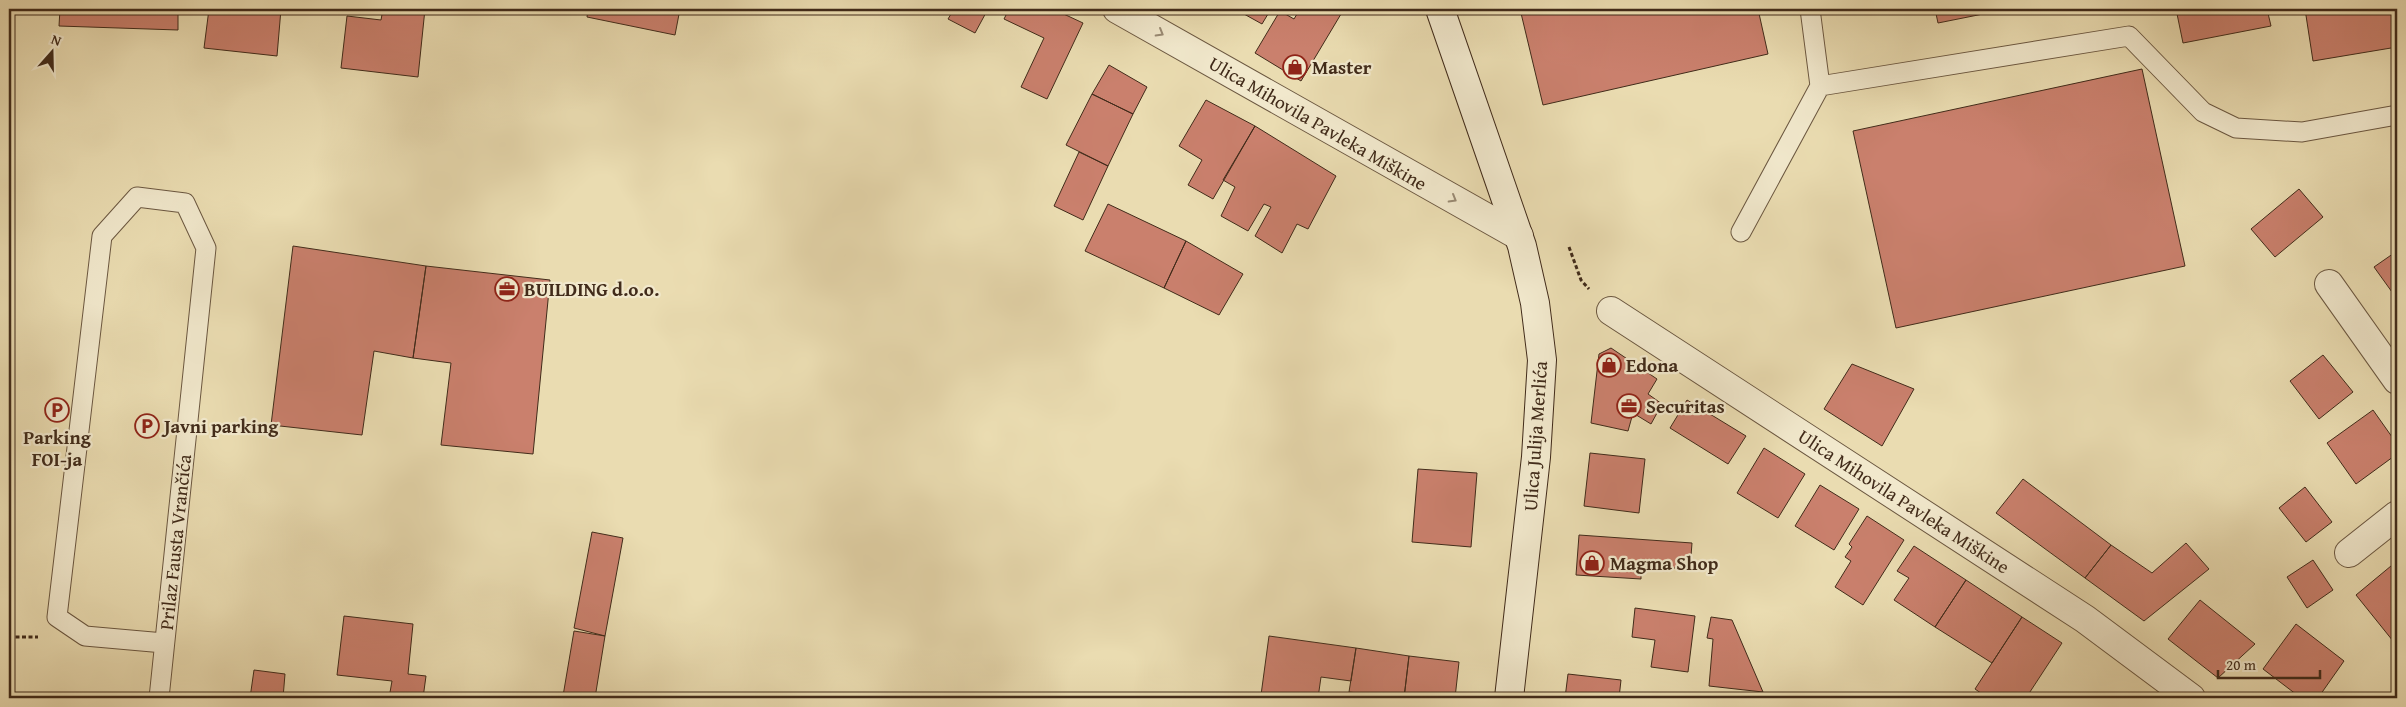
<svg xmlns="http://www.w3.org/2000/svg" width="2406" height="707" viewBox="0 0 2406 707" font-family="'Gentium Book Plus',serif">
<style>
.building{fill:#ca806d;stroke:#412b1a}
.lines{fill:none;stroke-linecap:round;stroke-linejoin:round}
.lane-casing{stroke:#6b5740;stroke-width:21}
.street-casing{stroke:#6b5740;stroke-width:30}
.secondary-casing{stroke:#412b1a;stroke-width:30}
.path{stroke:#412b1a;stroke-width:3;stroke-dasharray:4 2.5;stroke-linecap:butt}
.lane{stroke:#f1e8cc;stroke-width:19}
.street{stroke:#f1e8cc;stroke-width:28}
.secondary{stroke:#f1e8cc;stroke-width:28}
.oneway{stroke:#998a73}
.labels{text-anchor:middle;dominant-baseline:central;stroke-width:4.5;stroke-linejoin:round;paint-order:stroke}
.poi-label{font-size:19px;font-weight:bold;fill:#412b1a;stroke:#f1e8cc;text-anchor:start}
.street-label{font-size:19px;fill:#412b1a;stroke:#f1e8cc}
</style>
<rect width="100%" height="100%" fill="#eadcb1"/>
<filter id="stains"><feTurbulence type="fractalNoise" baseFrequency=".004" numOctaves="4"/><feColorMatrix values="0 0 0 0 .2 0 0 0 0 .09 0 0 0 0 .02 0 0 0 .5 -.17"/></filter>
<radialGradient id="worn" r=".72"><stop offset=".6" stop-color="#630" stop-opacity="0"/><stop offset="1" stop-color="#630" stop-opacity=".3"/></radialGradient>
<path class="building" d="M60,9H178V30L59,26Z
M209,9H281L277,56L204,48Z
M383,9H425L418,77L341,68L347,16L381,20Z
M588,9H680L675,35L587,17Z
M954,9H988L975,33L948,19Z
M1009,9H1053L1083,23L1047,99L1021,87L1044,38L1004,19Z
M1235,9H1271L1262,24Z
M1300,9H1344L1301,81L1255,53L1280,11L1294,19Z
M1520,9H1758L1768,54L1543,105Z
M1935,9H2008L1938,23Z
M2176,9H2267L2271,26L2183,43Z
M2305,9H2397V47L2313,61Z
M1109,65L1147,87L1133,114L1092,94Z
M2142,69L2185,266L1896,328L1853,131Z
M1092,94L1133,114L1108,166L1066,145Z
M1206,100L1255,126L1213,199L1188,185L1202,160L1179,146Z
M1255,126L1336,176L1308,229L1297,224L1282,253L1255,236L1271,207L1264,204L1248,231L1221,216L1235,187L1223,180Z
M1079,152L1108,166L1083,220L1054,206Z
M2299,189L2323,217L2275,257L2251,229Z
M1108,204L1186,241L1164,288L1085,251Z
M1186,241L1243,274L1219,315L1164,288Z
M293,246L426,266L413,358L374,351L362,435L271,425Z
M2397,251V299L2374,267Z
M426,266L550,280L533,454L441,445L451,363L413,358Z
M1611,348L1657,379L1648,394L1662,404L1651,424L1633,413L1628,431L1591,423L1599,354Z
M2323,355L2353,392L2319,419L2290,381Z
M1852,364L1914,389L1882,446L1824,409Z
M1687,400L1746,436L1728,464L1670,428Z
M2373,410L2397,444V454L2356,484L2327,443Z
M1764,448L1805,474L1778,518L1737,493Z
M1590,453L1645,459L1639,513L1584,506Z
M1418,469L1477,473L1471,547L1412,542Z
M2023,479L2111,545L2085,578L1996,513Z
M1820,485L1859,509L1834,550L1795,526Z
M2305,487L2332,522L2306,542L2279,508Z
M1867,516L1904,540L1863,605L1835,587L1851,561L1845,557L1852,547L1849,544Z
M592,532L623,538L605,636L574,628Z
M1579,535L1692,543L1690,569L1641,566V579L1576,575Z
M2186,543L2209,569L2144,621L2085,578L2111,545L2152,573Z
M1914,546L1966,580L1935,627L1894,600L1909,578L1897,571Z
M2313,560L2333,590L2307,608L2287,577Z
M2397,561V637L2393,641L2356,595Z
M1966,580L2022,617L1992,663L1935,627Z
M2200,600L2255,644L2218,678L2168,639Z
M1635,608L1695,616L1688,672L1651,667L1655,640L1632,637Z
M344,616L413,624L408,674L426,676L423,698H389L392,681L337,675Z
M1711,617L1732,620L1763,692L1709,686L1713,639L1707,638Z
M2022,617L2062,643L2026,698H1988L1975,689Z
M2296,624L2344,661L2318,698H2301L2263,669Z
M574,631L605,636L595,698L563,696Z
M1269,636L1356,648L1351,681L1321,677L1318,698H1282L1261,695Z
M1356,648L1409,656L1404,698L1349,692Z
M1409,656L1459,662L1455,698H1404Z
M254,670L285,674L283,698H250Z
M1568,674L1621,680L1619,698H1565Z"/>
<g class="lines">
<g class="lane-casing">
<path id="lane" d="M1820,86L2129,36L2203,112L2236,128L2302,132L2397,115
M1741,232L1820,86L1810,9
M159,698L206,248L185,203L137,197L102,236L57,617L85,636L164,643"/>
</g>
<g class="street-casing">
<path id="street" d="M1117,9L1519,236
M2329,284L2397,380
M1611,311L2085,619L2191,698
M2349,553L2397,515"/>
</g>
<g class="secondary-casing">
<path id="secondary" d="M1440,9L1522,246L1535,303L1542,360L1536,457L1509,698"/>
</g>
<path class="path" d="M1569,247L1581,280L1589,289
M9,637H38"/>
<use href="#lane" class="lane"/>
<use href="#street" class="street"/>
<use href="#secondary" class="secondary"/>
</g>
<defs><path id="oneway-chevron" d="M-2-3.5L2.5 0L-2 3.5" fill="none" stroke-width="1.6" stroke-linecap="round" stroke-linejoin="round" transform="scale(1.25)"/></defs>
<g class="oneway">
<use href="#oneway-chevron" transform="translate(1160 33) rotate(30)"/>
<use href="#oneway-chevron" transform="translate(1453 199) rotate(30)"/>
</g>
<defs>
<g id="shop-ring" transform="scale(1.25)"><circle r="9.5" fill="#f1e8cc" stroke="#8f2418" stroke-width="1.5"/><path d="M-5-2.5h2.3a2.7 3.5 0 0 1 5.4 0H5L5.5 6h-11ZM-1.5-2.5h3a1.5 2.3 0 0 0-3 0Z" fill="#8f2418"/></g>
<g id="office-ring" transform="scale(1.25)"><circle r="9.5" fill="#f1e8cc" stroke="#8f2418" stroke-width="1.5"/><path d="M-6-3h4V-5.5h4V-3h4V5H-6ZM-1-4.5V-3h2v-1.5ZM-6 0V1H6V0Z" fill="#8f2418"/></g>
<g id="parking-ring" transform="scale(1.25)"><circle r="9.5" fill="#f1e8cc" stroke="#8f2418" stroke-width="1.5"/><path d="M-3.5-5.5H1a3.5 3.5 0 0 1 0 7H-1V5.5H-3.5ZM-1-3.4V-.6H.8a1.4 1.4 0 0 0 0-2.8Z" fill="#8f2418"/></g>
</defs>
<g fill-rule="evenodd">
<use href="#shop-ring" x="1295" y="67"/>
<use href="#office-ring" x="507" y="289"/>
<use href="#shop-ring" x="1609" y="365"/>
<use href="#office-ring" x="1629" y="406"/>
<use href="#parking-ring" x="57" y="410"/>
<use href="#parking-ring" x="147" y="426"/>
<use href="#shop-ring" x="1592" y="563"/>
</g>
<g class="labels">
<g class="poi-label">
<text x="1312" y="67">Master</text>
<text x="524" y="289">BUILDING d.o.o.</text>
<text x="1626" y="365">Edona</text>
<text x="1646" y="406">Securitas</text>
<text x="164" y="426">Javni parking</text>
<text x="57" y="437" text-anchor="middle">Parking<tspan x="57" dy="22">FOI-ja</tspan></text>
<text x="1610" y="563">Magma Shop</text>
</g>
<g class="street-label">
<text transform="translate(1318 123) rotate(30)">Ulica Mihovila Pavleka Miškine</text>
<text transform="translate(1535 436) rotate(-86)">Ulica Julija Merlića</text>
<text transform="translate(1904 501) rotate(33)">Ulica Mihovila Pavleka Miškine</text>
<text transform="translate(175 542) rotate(-84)">Prilaz Fausta Vrančića</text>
</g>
</g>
<rect width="2406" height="707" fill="none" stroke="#eadcb1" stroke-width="30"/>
<rect x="10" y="10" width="2386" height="687" fill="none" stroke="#412b1a" stroke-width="2.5"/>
<rect x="15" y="15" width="2376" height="677" fill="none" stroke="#412b1a"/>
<g transform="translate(52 52) rotate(20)" stroke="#f1e8cc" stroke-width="4" paint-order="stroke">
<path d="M0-4L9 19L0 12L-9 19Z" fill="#412b1a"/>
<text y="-8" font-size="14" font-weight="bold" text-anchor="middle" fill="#412b1a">N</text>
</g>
<path d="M2218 670v8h102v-8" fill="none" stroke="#412b1a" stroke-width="2.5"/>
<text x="2226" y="670" font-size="15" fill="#412b1a" stroke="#f1e8cc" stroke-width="4" paint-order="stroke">20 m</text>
<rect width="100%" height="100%" filter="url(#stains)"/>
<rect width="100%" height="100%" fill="url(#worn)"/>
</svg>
